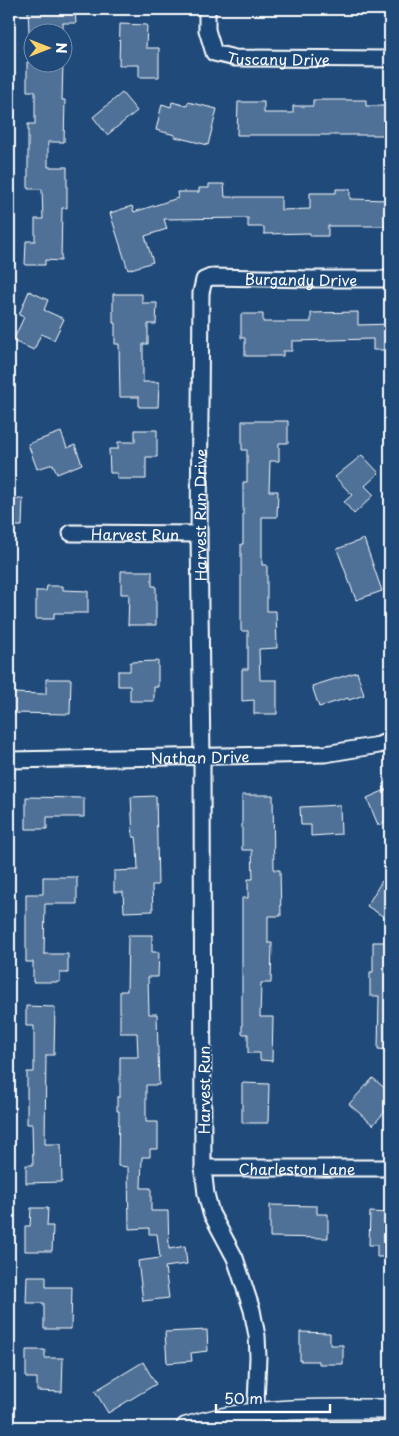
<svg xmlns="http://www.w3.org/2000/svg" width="399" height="1436" viewBox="0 0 399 1436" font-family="'Playpen Sans',sans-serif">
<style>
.building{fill:#507197;stroke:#fff}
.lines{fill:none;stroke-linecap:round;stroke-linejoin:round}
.minor-casing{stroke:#fff;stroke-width:19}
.tertiary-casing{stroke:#fff;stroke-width:22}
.minor{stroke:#1f4a7a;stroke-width:15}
.tertiary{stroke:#1f4a7a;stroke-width:19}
.labels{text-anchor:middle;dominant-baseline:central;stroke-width:4;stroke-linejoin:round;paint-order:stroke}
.street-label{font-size:15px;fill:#fff;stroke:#1f4a7a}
</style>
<rect width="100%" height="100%" fill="#1f4a7a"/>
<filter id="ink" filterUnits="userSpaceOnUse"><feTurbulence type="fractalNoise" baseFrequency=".02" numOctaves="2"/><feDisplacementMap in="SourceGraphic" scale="10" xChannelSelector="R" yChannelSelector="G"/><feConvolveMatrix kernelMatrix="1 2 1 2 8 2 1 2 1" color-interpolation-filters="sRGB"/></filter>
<g filter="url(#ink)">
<path class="building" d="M28,9H75L76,23H63V32L29,33Z
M120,24L147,25L146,48H159V77H139V65H119Z
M27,62H63L62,100H65L64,142H48V167H67V208H62L61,261L45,260V265H25L26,241H35V219H43L42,189H28V124H35V91H27Z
M122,93L137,111L107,135L93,117Z
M313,100H366V106H390V135H237L238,102H264V113H293V106H313Z
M172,102L187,106L188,102L217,109L208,145L175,137V135L156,130L162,104L171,107Z
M209,184H224L225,197H281V210L310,209V193H336V189H350V199L390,200V226H328V236H310V233L264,234V227H248V218L164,219L167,229L145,236L153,262L128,270L110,213L132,206L134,212L178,198L177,192H199V188H209Z
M29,291L48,300L44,310L64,319L54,340L41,334L34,350L13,341L24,317L19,315Z
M113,294H142V303H157L156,324H148V344H143V382H159L158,407H139V397H120L119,344H115V323H113Z
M358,312V325L390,324V350H373V339L292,341V351H283V356H245V338H241V314H263V322H311V313Z
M242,421H288V443H279V461H270L269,491H278L277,517H262V565H267V611H276L277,648L259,649L260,680H277V714H254V700L242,701V669H248V631H241V544H243V482H247V450H242Z
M135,430H157V457H146V479H117V473H110L109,449H118V442H135Z
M61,432L67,448L75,445L82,464L57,474L53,464L37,469L28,444Z
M362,455L379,473L365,486L374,495L354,514L344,502L352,495L335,477Z
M9,499H23L22,526H9Z
M364,539L382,591L356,600L337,549Z
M121,571H152V586H156V625H128L129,594H121Z
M47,586H63V590L88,591V613H54V619H36V591H46Z
M158,661V687H154V701H130V686H118V671H130V662Z
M357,672L364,695L349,700L348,698L319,707L312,686Z
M46,679H71L70,714L9,713V693L46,694Z
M390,788V820L378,825L367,798Z
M242,795H273L274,870H280L281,916H268V943H272L271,983H261L260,1017H273L272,1061L260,1060V1053H248V1034H242V898H248V879H253L252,850H242Z
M156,796L158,885H152L153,911L124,912L123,892H114V871L138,870L137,846L136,837H133L131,797Z
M26,797L84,798V817H47V829H26Z
M340,805L341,834L311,836V825H301L300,807Z
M390,867V906L384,917L367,906Z
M43,877H77V904H45L44,954H68V973H60V982H33V962H26V894H43Z
M128,935H152V952H159L158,977H148L149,1014H157L159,1085H146V1122H158V1149H150V1157H142L141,1188H151V1211H168L169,1249L185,1246L187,1264L165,1267L169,1298L143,1301L138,1261L160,1258L157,1234H149V1228L129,1229L128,1167L118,1166L119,1111H117V1097H120V1057H138L137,1033H120V991H127Z
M373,942H390V1050L378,1049L379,996H370V972H373Z
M26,1006L55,1007L54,1055H46L45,1144H61L62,1182L26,1183V1165H33L32,1124H27V1072H34V1026H26Z
M373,1078L390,1093V1106L373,1125L349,1104Z
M242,1083L269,1084L268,1123H242Z
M270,1205L317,1206V1214H328V1238L270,1237Z
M31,1208H48L47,1226H53L52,1251H25V1226H30Z
M370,1212L388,1213V1228H390V1257H377V1245H369Z
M27,1276H46V1287H72L71,1329H44V1303H26Z
M207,1330L208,1351L191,1353L192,1361L167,1363L165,1332Z
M300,1332L330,1333V1345H343V1364H319V1361H300Z
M26,1350H45V1358H63L62,1392L37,1391V1378H26Z
M143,1362L156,1384L108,1413L95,1391Z"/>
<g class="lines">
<g class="minor-casing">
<g id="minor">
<path id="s1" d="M207,9V30L214,53L235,58L390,59"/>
<path id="s2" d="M71,533L199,534"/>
<path id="s3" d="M9,760L325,754L379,745L390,740"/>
<path id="s4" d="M203,1168H390"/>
<path id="s5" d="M255,1427L258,1357L257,1336L252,1310L235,1258L211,1213L206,1194L203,1168L202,757L199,534L201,293L204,280L211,277L312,279H390"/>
</g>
</g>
<g class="tertiary-casing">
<path id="tertiary" d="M186,1427C252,1406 322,1409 390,1409"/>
</g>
<use href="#minor" class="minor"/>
<use href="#tertiary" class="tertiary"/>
</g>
</g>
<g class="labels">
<g class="street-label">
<text stroke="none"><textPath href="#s1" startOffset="110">Tuscany Drive</textPath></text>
<text stroke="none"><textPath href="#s5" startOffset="1255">Burgandy Drive</textPath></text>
<text stroke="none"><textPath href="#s5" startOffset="922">Harvest Run Drive</textPath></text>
<text stroke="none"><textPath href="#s2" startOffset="64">Harvest Run</textPath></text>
<text stroke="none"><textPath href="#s3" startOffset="191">Nathan Drive</textPath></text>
<text transform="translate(203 1090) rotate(-90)">Harvest Run</text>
<text stroke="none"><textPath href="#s4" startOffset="94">Charleston Lane</textPath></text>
</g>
</g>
<rect width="399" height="1436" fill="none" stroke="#1f4a7a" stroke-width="30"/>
<rect x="15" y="15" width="369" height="1406" fill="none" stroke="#fff" stroke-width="2" filter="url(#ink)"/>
<g transform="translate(48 48) rotate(90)"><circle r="24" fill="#1f4a7a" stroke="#7992af"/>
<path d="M0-4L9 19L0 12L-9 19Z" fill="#ffd166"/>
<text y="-8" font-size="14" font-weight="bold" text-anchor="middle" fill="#ffffff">N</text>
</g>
<path d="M216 1404v8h114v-8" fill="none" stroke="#ffffff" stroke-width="2.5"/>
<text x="224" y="1404" font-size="15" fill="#ffffff" stroke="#1f4a7a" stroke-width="4" paint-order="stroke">50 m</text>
</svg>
